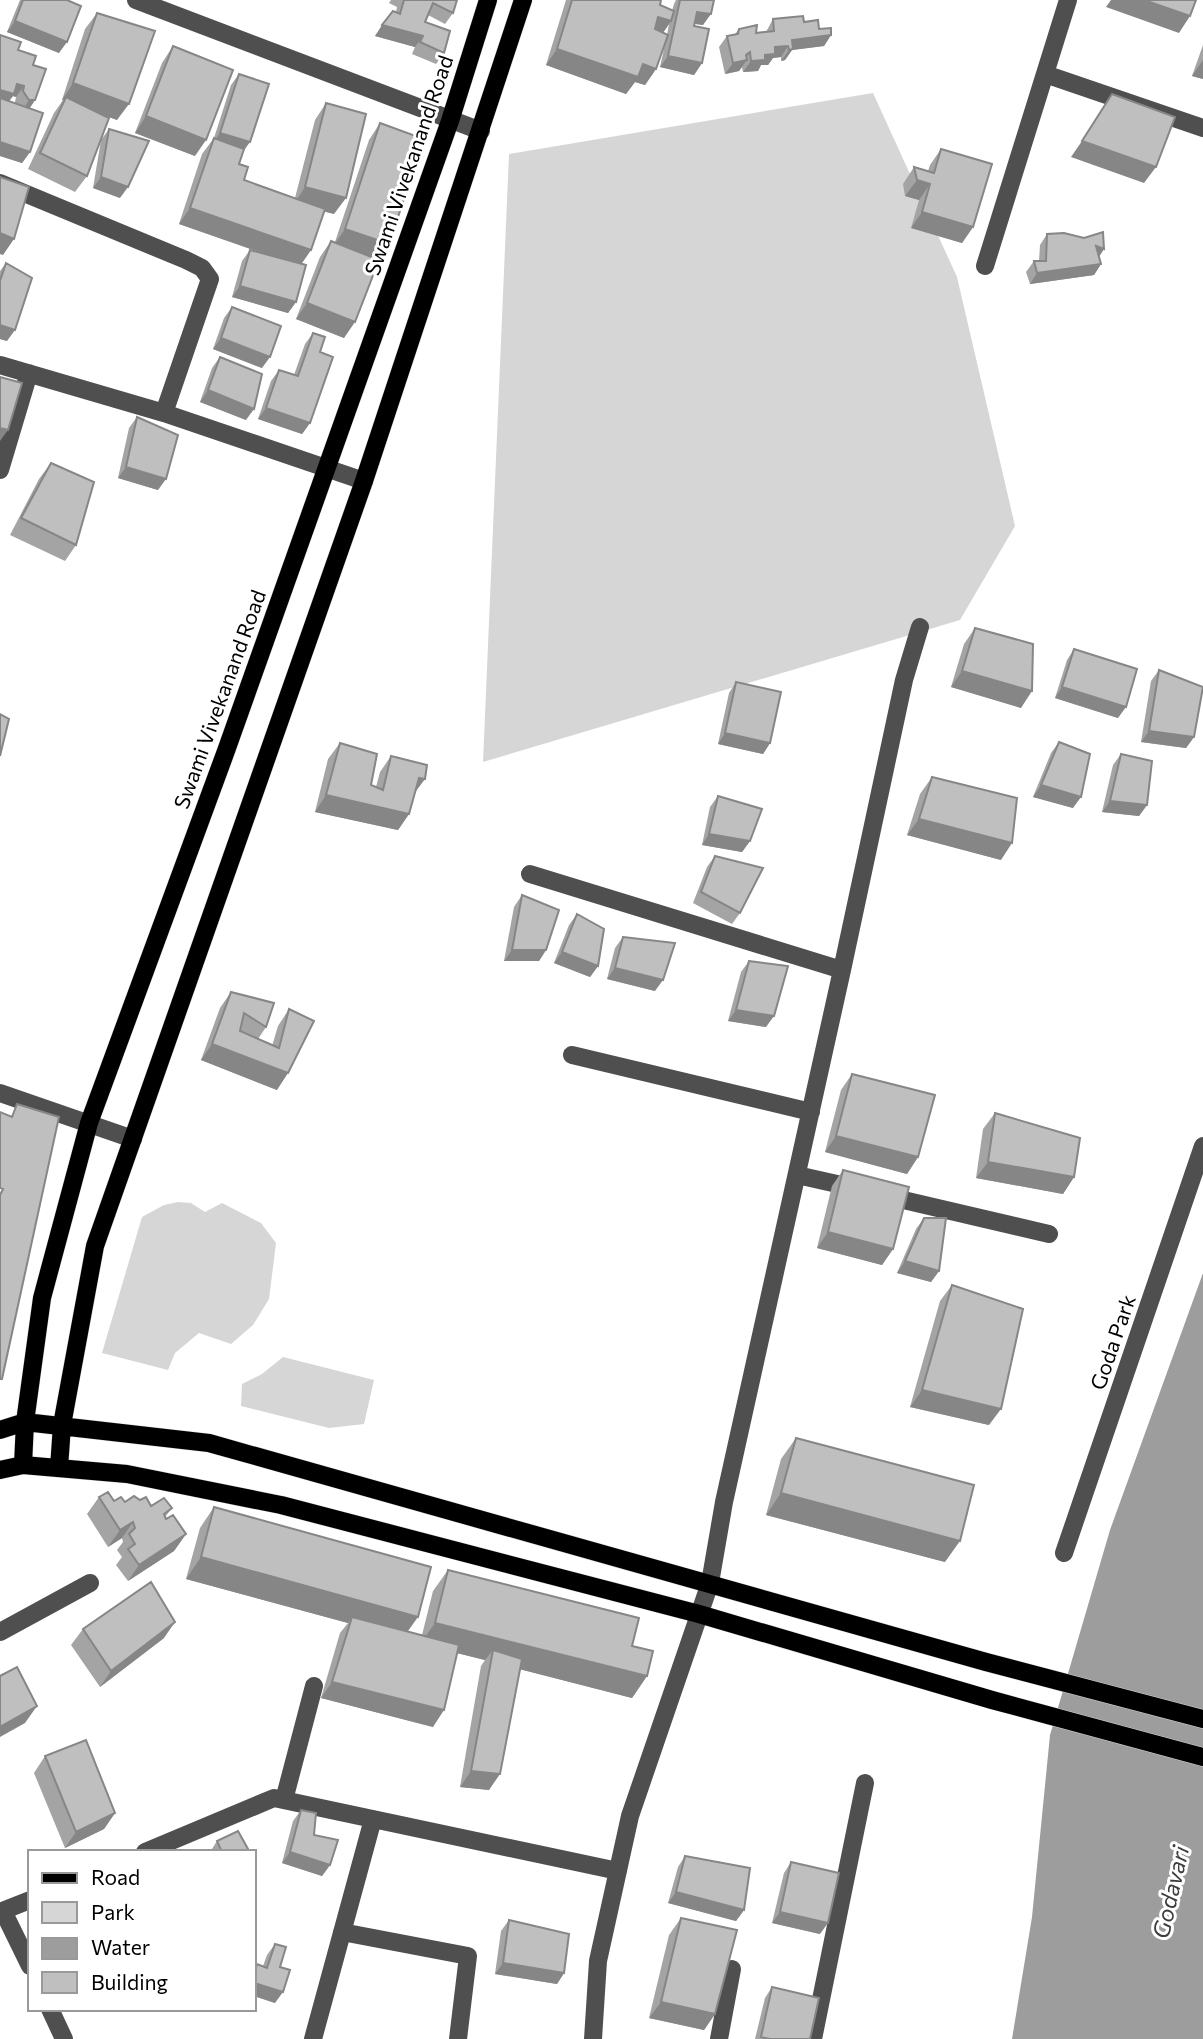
<svg xmlns="http://www.w3.org/2000/svg" width="1203" height="2039" viewBox="0 0 1203 2039" font-family="Commissioner,sans-serif">
<style>
.green{fill:#d6d6d6}
.water{fill:#9d9d9d}
.lines{fill:none;stroke-linecap:round;stroke-linejoin:round}
.major-casing{stroke:#dbdbdb;stroke-width:19}
.minor{stroke:#4f4f4f;stroke-width:18}
.major{stroke:#000;stroke-width:18}
.wall{fill:#a4a4a4;fill-rule:evenodd}
.shaded-wall{fill:#868686}
.building{fill:#bfbfbf;stroke:#868686;stroke-width:2}
.labels{text-anchor:middle;dominant-baseline:central;stroke-width:6;stroke-linejoin:round;paint-order:stroke}
.street-label{font-size:21px;fill:#000;stroke:#fff}
.water-label{font-size:23px;font-style:italic;fill:#3e3e3e;stroke:#fff}
</style>
<rect width="100%" height="100%" fill="#fff"/>
<path class="green" d="M873,93L957,277L1015,526L960,620L483,762L509,154Z
M178,1202L191,1203L205,1212L222,1203L261,1223L276,1243L269,1299L253,1325L231,1344L199,1333L175,1353L168,1370L102,1353L142,1217L164,1205Z
M283,1357L374,1380L364,1424L329,1428L241,1406L242,1384L262,1374Z"/>
<path class="water" d="M1203,1273V2039H1012L1032,1917L1050,1735L1110,1530Z"/>
<g class="lines">
<g class="major-casing">
<path id="major" d="M0,1430L25,1422L209,1443L986,1662L1203,1719
M23,1465L25,1422L42,1298L89,1123L226,751L450,121L488,0
M59,1468L62,1425L95,1246L364,481L523,0
M0,1470L23,1465L127,1474L281,1505L699,1614L992,1700L1203,1757"/>
</g>
<path class="minor" d="M136,0L481,131
M1045,74L1203,128
M0,183L186,260L202,268L210,279L164,413
M985,266L1068,0
M0,365L164,413L364,481
M0,470L29,373
M530,874L842,970
M572,1055L811,1112
M0,1093L133,1139
M797,1175L855,1188
M882,1195L1049,1234
M1064,1553L1203,1146
M0,1632L90,1583
M284,1800L314,1686
M145,1852L274,1798L618,1871
M3,1911L30,1966
M0,1912L30,1900
M342,1932L468,1956L458,2039
M50,2009L64,2039
M313,2039L373,1819
M593,2039L598,1961L630,1816L710,1583L724,1502L842,970L904,680L920,627
M719,2039L732,1969
M813,2039L865,1783"/>
<use href="#major" class="major"/>
</g>
<path class="wall" d="M20,0H67L59,53L7,32Z
M391,0H457L453,13L445,24L428,15L425,22L444,53L436,64L412,54L415,47L375,36L396,12L397,7L389,3Z
M566,0H661L660,5L672,11L674,4L676,0H714L703,25L695,24L694,26L702,63L694,75L660,67L665,44L656,69L645,85L635,82L626,94L546,65ZM669,24L667,35L663,33Z
M97,13L117,120L107,116L87,176L75,192L28,169L54,113L63,100H62L85,29Z
M773,19L804,22L831,35L824,46L792,50L785,60L781,61V57L773,58L768,65H761L758,71L743,72L742,67L739,71L725,74L719,47L727,36L735,34L739,29L756,33L766,32Z
M0,35L33,65L35,100L29,108L30,152L22,163L0,156ZM13,96L16,97L15,102L16,104L9,101Z
M1203,45V79L1192,76Z
M173,46L195,156L135,133L162,63Z
M239,74L243,153L239,164L244,180L295,198L315,120L326,103L334,214L324,211L311,250L301,264L296,302L288,313L232,297L242,261L250,250L262,253L179,224L202,154L214,138L231,85Z
M380,123L389,244L378,259L344,338L296,319L320,257L331,241L335,242L369,140Z
M109,129L120,198L93,188L101,140Z
M941,149L973,227L962,243L911,228L919,200L905,196L903,184L914,167L928,171L930,165Z
M1047,234L1104,249L1099,256L1101,264L1094,275L1030,284L1026,272L1034,261H1039L1040,245Z
M6,263L7,341L0,339V271Z
M232,307L262,368L213,349L224,318Z
M313,333L310,423L302,434L258,419L271,381L279,370L294,375L305,344Z
M220,357L246,420L200,402L212,368Z
M137,417L158,490L118,478L129,428Z
M51,463L76,545L65,561L10,535L39,479Z
M975,628L1021,708L951,687L964,644Z
M1074,649L1118,718L1055,698L1067,660Z
M1159,670L1194,737L1186,748L1141,742L1151,681Z
M736,682L770,743L763,754L718,744L729,693Z
M1059,742L1073,808L1033,797L1051,753Z
M340,743L371,785L376,787L380,772L391,756L415,793L409,814L398,830L315,812L328,759Z
M1121,754L1147,805L1139,816L1102,812L1113,765Z
M932,777L1001,860L907,835L920,794Z
M718,796L750,841L742,852L702,845L710,807Z
M715,856L740,913L732,924L693,903L707,867Z
M522,895L546,950L539,961H504L514,907Z
M577,914L598,966L590,977L554,963L569,925Z
M623,937L655,991L607,979L615,948Z
M749,961L766,1027L728,1021L741,972Z
M231,992L266,1027L258,1039L272,1046L278,1026L289,1009L277,1090L201,1060L220,1008Z
M852,1074L918,1157L907,1174L825,1152L841,1090Z
M995,1113L1074,1177L1063,1194L976,1178L983,1129Z
M843,1170L893,1249L882,1265L817,1248L832,1186Z
M924,1218L939,1271L931,1282L897,1273L916,1229Z
M952,1285L989,1425L910,1407L940,1301Z
M796,1438L945,1562L766,1515L781,1459Z
M99,1497L125,1502L140,1500L151,1506L172,1508L165,1517L186,1534L174,1551L128,1581L116,1565L122,1557L117,1550L123,1542L122,1538L108,1547L87,1514Z
M214,1507L407,1632L422,1635L433,1591L448,1570L632,1646L647,1676L632,1698L520,1669L489,1790L460,1787L481,1666L485,1660L457,1653L433,1727L321,1698L340,1633L348,1623L186,1579L200,1528Z
M83,1629L164,1638L100,1687L71,1645Z
M45,1756L115,1813L104,1829L65,1848L34,1773Z
M301,1810L330,1865L322,1876L282,1863L293,1821Z
M217,1841L247,1852H210Z
M685,1856L744,1910L736,1921L668,1903L678,1867Z
M791,1862L820,1934L772,1923L784,1873Z
M681,1918L715,2014L704,2030L649,2018L669,1935Z
M509,1920L564,1973L557,1984L495,1974L501,1931Z
M275,1944L280,1967L275,2003L254,1996V1969L257,1964L263,1966L267,1955Z
M772,1987L810,2039H755L765,1998Z"/>
<path class="shaded-wall" d="M1111,0H1144L1190,16L1179,33L1106,7Z
M697,12L711,14L703,25L689,23Z
M658,17L671,21L660,37L647,33Z
M15,21L67,42L59,53L7,32Z
M382,25L423,36L415,47L375,36Z
M831,35L824,46L792,50L785,60L781,61L789,50L788,46L781,57L773,58L768,65H761L758,71L743,72L751,61L765,55L775,47L792,40Z
M557,49L643,64L656,69L645,85L635,82L626,94L546,65Z
M750,52L744,61L747,60L739,71L725,74L733,63Z
M668,56L702,63L694,75L660,67Z
M1203,60V79L1192,76Z
M73,83L129,104L117,120L64,101L66,97L63,100H62Z
M17,84L24,86L16,97L13,96L6,105L0,103V90Z
M29,100H35L28,111H22Z
M146,116L206,140L195,156L135,133Z
M220,133L250,142L242,153L212,144Z
M1082,141L1156,167L1144,183L1071,157Z
M0,142L30,152L22,163L0,156Z
M101,177L128,187L120,198L93,188Z
M917,180L930,184L919,200L905,196Z
M305,187L346,198L334,214L294,204Z
M190,208L311,250L300,266L179,224Z
M922,212L973,227L962,243L911,228Z
M345,229L389,244L378,260L334,245Z
M0,233L14,239L3,255L0,254Z
M1096,246L1104,249L1097,260Z
M1101,264L1094,275L1030,284L1037,273Z
M240,286L296,302L288,313L232,297Z
M307,303L355,322L344,338L296,319Z
M0,325L15,330L7,341L0,339Z
M221,338L270,357L262,368L213,349Z
M208,390L254,409L246,420L200,402Z
M266,408L310,423L302,434L258,419Z
M0,428L8,430L0,441Z
M126,467L166,479L158,490L118,478Z
M962,671L1032,691L1021,708L951,687Z
M1062,687L1126,707L1118,718L1055,698Z
M1149,731L1194,737L1186,748L1141,742Z
M725,733L770,743L763,754L718,744Z
M419,778L425,779L413,795Z
M1041,785L1081,797L1073,808L1033,797Z
M326,795L409,814L398,830L315,812Z
M1110,801L1147,805L1139,816L1102,812Z
M919,819L1012,843L1001,860L907,835Z
M709,834L750,841L742,852L702,845Z
M512,950H546L539,961H504Z
M562,952L598,966L590,977L554,963Z
M615,968L663,980L655,991L607,979Z
M736,1010L774,1016L766,1027L728,1021Z
M212,1044L288,1073L277,1090L201,1060Z
M836,1136L918,1157L907,1174L825,1152Z
M988,1162L1074,1177L1063,1194L976,1178Z
M828,1232L893,1249L882,1265L817,1248Z
M905,1261L939,1271L931,1282L897,1273Z
M922,1390L1001,1409L989,1425L910,1407Z
M781,1493L960,1541L945,1562L766,1515Z
M133,1522L122,1538L108,1547L120,1530Z
M186,1534L174,1551L128,1581L139,1565Z
M201,1557L418,1617L403,1638L352,1617L348,1623L186,1579Z
M175,1622L164,1638L100,1687L111,1671Z
M435,1623L647,1676L632,1698L491,1662L493,1650L485,1660L420,1644Z
M332,1682L444,1710L433,1727L321,1698Z
M37,1706L25,1723L0,1737V1727Z
M471,1771L500,1774L489,1790L460,1787Z
M115,1813L104,1829L65,1848L76,1832Z
M290,1852L330,1865L322,1876L282,1863Z
M676,1892L744,1910L736,1921L668,1903Z
M780,1912L828,1923L820,1934L772,1923Z
M503,1963L564,1973L557,1984L495,1974Z
M254,1983L283,1992L275,2003L254,1996Z
M661,2002L715,2014L704,2030L649,2018Z"/>
<path class="building" d="M23,0H67L81,6L67,42L15,21Z
M404,0H457L453,13L433,3L425,22L450,31L444,53L420,42L423,36L382,25L393,11L400,14Z
M572,0H661L660,5L674,11L671,21L658,17L655,29L668,35L656,69L643,64L638,77L557,49Z
M680,0H714L711,14L697,12L694,26L709,29L702,63L668,56Z
M1144,0H1196L1190,16Z
M97,13L155,31L129,104L73,83Z
M803,16L804,22L818,20L819,29L831,28V35L792,40L793,49L789,50L788,46L775,47V54L765,55V60L751,61L750,52L746,55L747,60L733,63L727,36L738,34L739,29L757,25L756,33L774,31L773,19Z
M0,35L21,42L18,50L36,56L33,65L46,69L35,100H29L23,91L24,86L17,84L14,94L0,90Z
M173,46L233,70L206,140L146,116Z
M239,74L269,84L250,142L220,133Z
M1112,94L1175,117L1156,167L1082,141Z
M66,97L109,118L87,176L40,153Z
M0,98L43,113L30,152L0,142Z
M326,103L366,114L346,198L305,187Z
M380,123L424,139L389,244L345,229Z
M109,129L149,141L128,187L101,177Z
M214,138L244,149L239,164L248,167L244,180L325,209L311,250L190,208Z
M941,149L992,164L973,227L922,212L930,184L917,180L914,167L934,173Z
M0,177L29,187L14,239L0,233Z
M1103,232L1104,249L1096,246L1101,264L1037,273L1034,261H1046L1047,234L1064,233L1084,238Z
M331,241L379,260L355,322L307,303Z
M250,250L306,265L296,302L240,286Z
M6,263L32,278L15,330L0,325V281Z
M232,307L281,326L270,357L221,338Z
M313,333L325,337L320,352L333,357L310,423L266,408L279,370L298,376Z
M220,357L262,374L254,409L208,390Z
M0,377L22,383L8,430L0,428Z
M137,417L178,435L166,479L126,467Z
M51,463L94,482L76,545L21,518Z
M975,628L1033,644L1032,691L962,671Z
M1074,649L1137,669L1126,707L1062,687Z
M1159,670L1203,687L1194,737L1149,731Z
M736,682L781,692L770,743L725,733Z
M0,714L9,719L0,756Z
M1059,742L1090,754L1081,797L1041,785Z
M340,743L377,754L371,785L383,790L391,756L427,765L425,779L419,778L409,814L326,795Z
M1121,754L1152,761L1147,805L1110,801Z
M932,777L1017,798L1012,843L919,819Z
M718,796L762,809L750,841L709,834Z
M715,856L763,868L740,913L701,892Z
M522,895L559,910L546,950H512Z
M577,914L604,929L598,966L562,952Z
M623,937L675,943L663,980L615,968Z
M749,961L788,966L774,1016L736,1010Z
M231,992L274,1003L266,1027L244,1013L240,1031L279,1048L289,1009L314,1021L288,1073L212,1044Z
M852,1074L935,1095L918,1157L836,1136Z
M17,1104L59,1117L2,1379H0V1195L3,1189L0,1188V1112L12,1117Z
M995,1113L1080,1138L1074,1177L988,1162Z
M843,1170L909,1187L893,1249L828,1232Z
M924,1218H946L939,1271L905,1261Z
M952,1285L1023,1309L1001,1409L922,1390Z
M796,1438L974,1485L960,1541L781,1493Z
M108,1492L114,1501L121,1497L125,1502L134,1496L140,1500L146,1497L151,1506L164,1498L172,1508L164,1514L166,1519L173,1515L186,1534L139,1565L128,1549L135,1544L129,1534L135,1528L133,1522L120,1530L99,1497Z
M214,1507L431,1567L418,1617L201,1557Z
M448,1570L639,1618L632,1646L653,1651L647,1676L435,1623Z
M151,1582L175,1622L111,1671L83,1629Z
M352,1617L459,1645L444,1710L332,1682Z
M493,1650L522,1659L500,1774L471,1771Z
M17,1667L37,1706L0,1727V1676Z
M86,1740L115,1813L76,1832L45,1756Z
M301,1810L316,1813L314,1835L338,1840L330,1865L290,1852Z
M238,1831L248,1849L243,1852H222L217,1841Z
M685,1856L750,1868L744,1910L676,1892Z
M791,1862L839,1873L828,1923L780,1912Z
M681,1918L737,1930L715,2014L661,2002Z
M509,1920L569,1934L564,1973L503,1963Z
M275,1944L286,1947L280,1967L290,1970L283,1992L254,1983V1975L257,1964L267,1968Z
M772,1987L819,1998L810,2039H770L761,2037Z"/>
<g class="labels">
<g class="street-label">
<text transform="translate(408 165) rotate(-71)">Swami Vivekanand Road</text>
<text transform="translate(219 699) rotate(-70)">Swami Vivekanand Road</text>
<text transform="translate(1112 1342) rotate(-71)">Goda Park</text>
</g>
<g class="water-label">
<text transform="translate(1170 1892) rotate(-77)">Godavari</text>
</g>
</g>
<rect x="28" y="1850" width="228" height="161" fill="#ffffff" stroke="#999999" stroke-width="2"/>
<rect x="42" y="1873" width="35" height="10" fill="#000000" stroke="#999999" stroke-width="2"/>
<text x="91" y="1885" font-size="21" fill="#000000">Road</text>
<rect x="42" y="1902" width="35" height="21" fill="#d6d6d6" stroke="#999999" stroke-width="2"/>
<text x="91" y="1920" font-size="21" fill="#000000">Park</text>
<rect x="42" y="1938" width="35" height="21" fill="#9d9d9d" stroke="#999999" stroke-width="2"/>
<text x="91" y="1955" font-size="21" fill="#000000">Water</text>
<rect x="42" y="1972" width="35" height="21" fill="#bfbfbf" stroke="#999999" stroke-width="2"/>
<text x="91" y="1990" font-size="21" fill="#000000">Building</text>
</svg>
